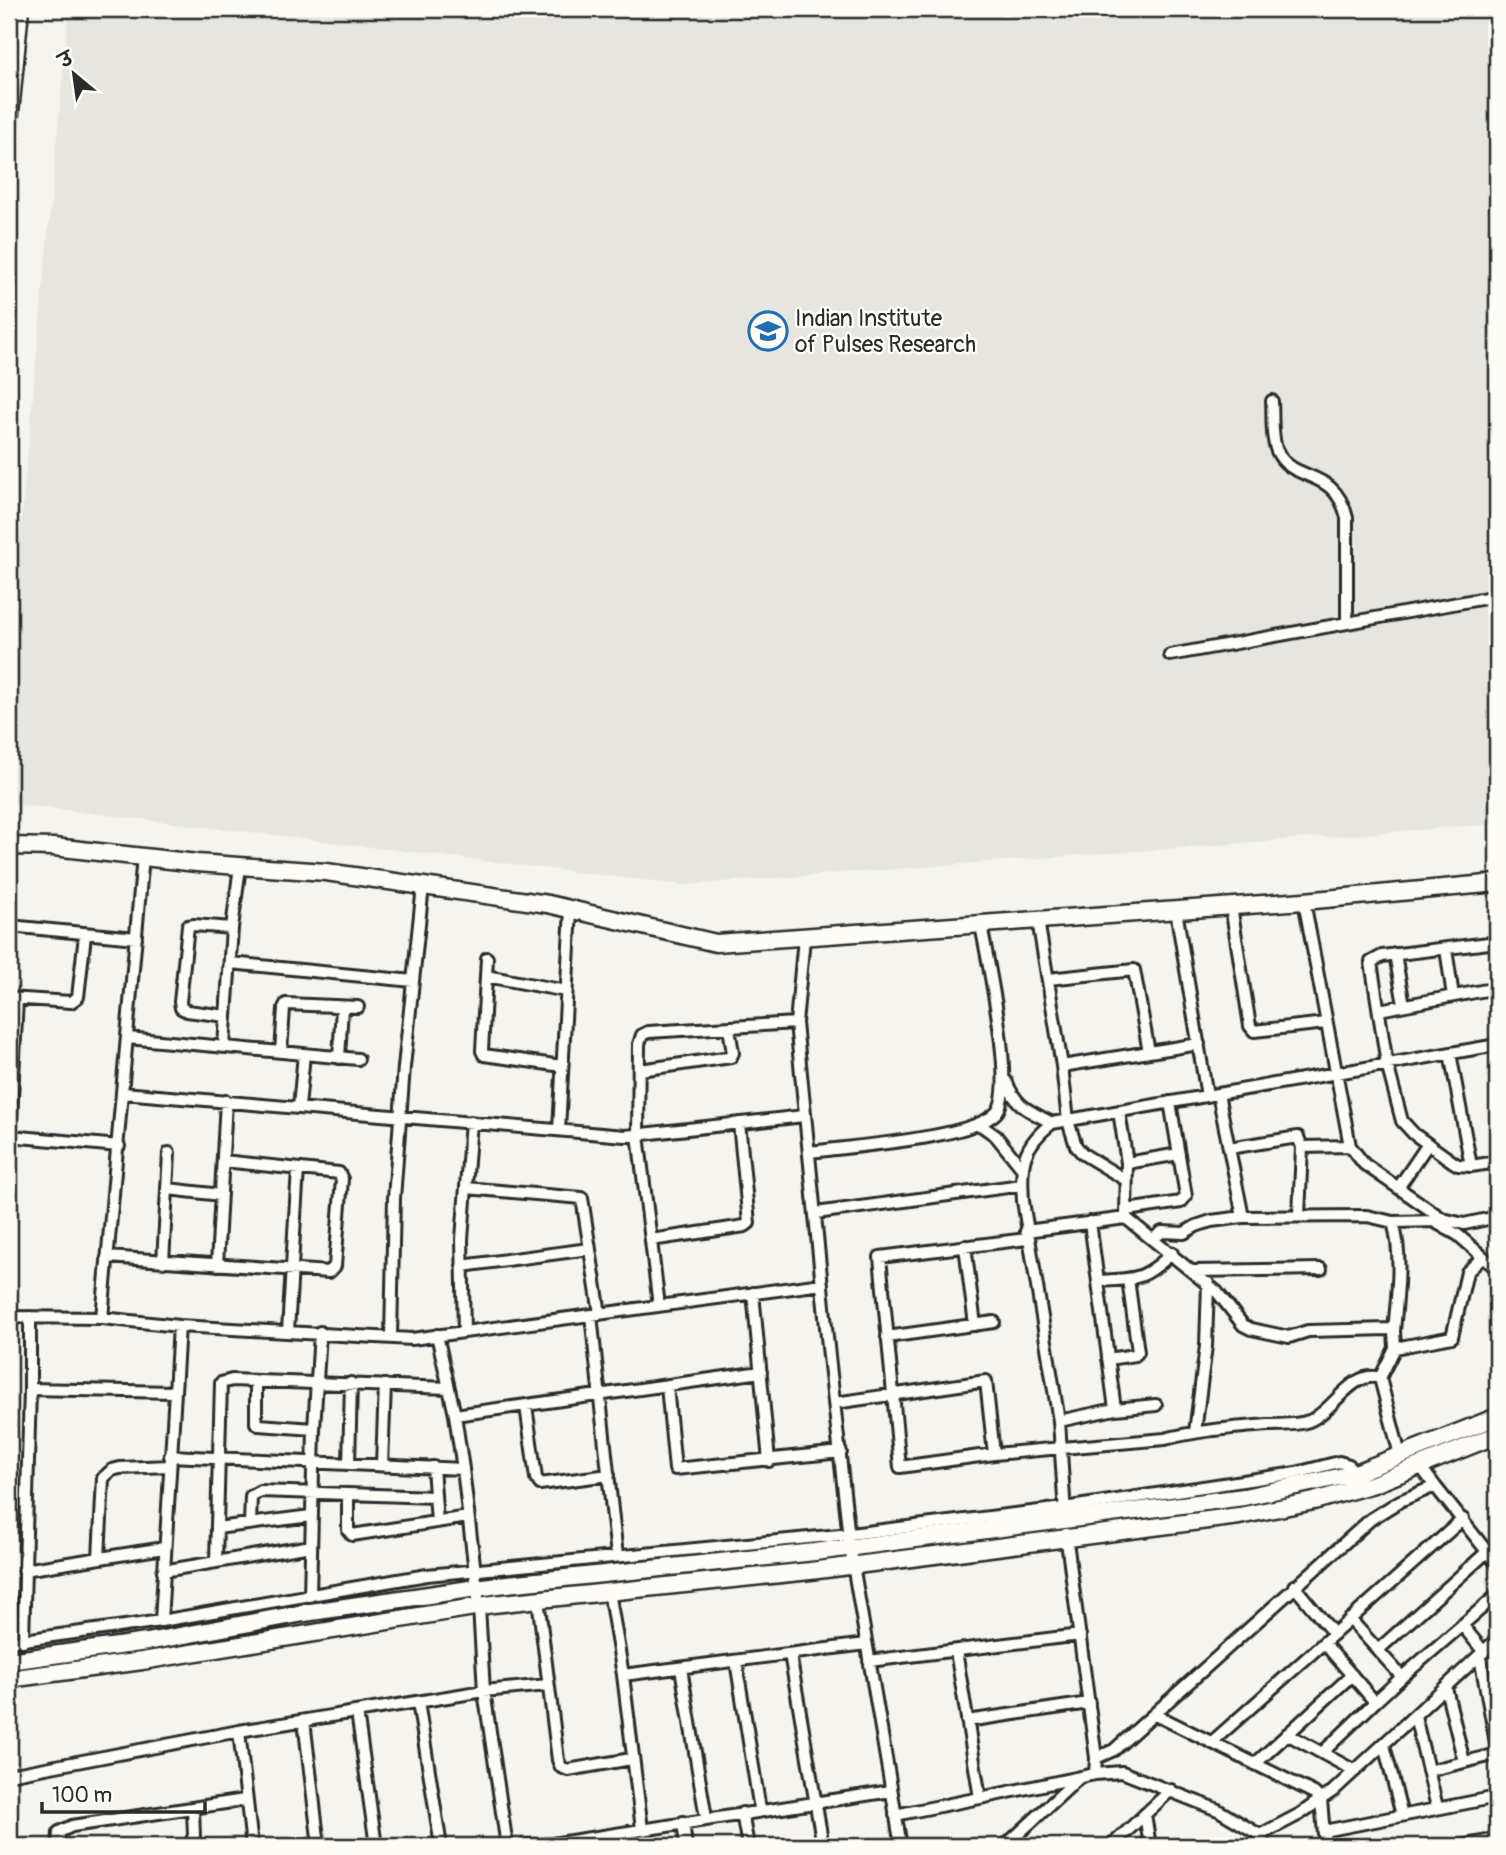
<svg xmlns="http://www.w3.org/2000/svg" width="1506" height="1855" viewBox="0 0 1506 1855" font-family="Pangolin,'Playpen Sans Deva',sans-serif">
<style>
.built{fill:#e6e5e0}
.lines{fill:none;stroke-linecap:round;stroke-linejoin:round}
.street-casing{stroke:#2b2b2b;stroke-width:16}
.secondary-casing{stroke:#2b2b2b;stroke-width:21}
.street{stroke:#fdfcf7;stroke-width:10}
.secondary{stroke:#fdfcf7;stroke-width:16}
.labels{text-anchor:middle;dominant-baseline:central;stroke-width:5;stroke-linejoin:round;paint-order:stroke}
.poi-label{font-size:23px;fill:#2b2b2b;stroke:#fdfcf7;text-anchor:start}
</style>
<rect width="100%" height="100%" fill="#f5f4ef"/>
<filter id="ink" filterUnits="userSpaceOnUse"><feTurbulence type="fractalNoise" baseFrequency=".0143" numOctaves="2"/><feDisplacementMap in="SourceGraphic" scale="14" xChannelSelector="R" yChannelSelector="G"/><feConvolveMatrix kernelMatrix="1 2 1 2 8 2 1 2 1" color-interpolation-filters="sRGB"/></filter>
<g filter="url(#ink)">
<path class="built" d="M69,9H1497V824L683,885L9,803V653Z"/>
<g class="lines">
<g class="street-casing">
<path id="street" d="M1272,401C1273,416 1271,437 1277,451C1292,484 1335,466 1347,518V623
M1170,655L1497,596
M1304,901L1350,1146L1364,1164L1443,1219L1464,1224L1497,1217
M1231,906L1250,1026L1254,1031L1326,1023
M1176,910L1207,1096
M1038,920L1062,1066L1068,1121L1076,1146L1083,1154L1126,1180
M9,926L136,938
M804,938L796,1023L828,1347L850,1547L901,1846
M1446,949L1453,996
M1395,954L1404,1005
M487,958L482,1051L484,1055L562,1066
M230,963L413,981
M486,976L566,991
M1048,979L1134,970L1149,1052
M9,998L71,1002L78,997L85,935
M1379,1010L1497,988
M226,1016L187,1011L181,1008L180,1002L188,926L194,925L232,928
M127,1038L358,1059
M224,1046L232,928L240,866
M281,1052L284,1008L286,1004L358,1007
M1450,1053L1471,1166L1497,1162
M339,1058L342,1007
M1062,1066L1199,1044
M640,1070L731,1057L733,1053L729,1028
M1006,1081C1017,1108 1028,1110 1052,1123
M123,1093L625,1136L804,1116
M1218,1094L1243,1217L1367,1216L1393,1222C1403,1257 1397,1296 1394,1331
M299,1107L304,1054
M1119,1111L1127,1163L1126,1217
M979,1124L996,1136L1021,1167
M559,1130L571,909
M9,1136L119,1146
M10,1136L17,999
M1302,1147L1350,1146
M1229,1148L1298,1137L1302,1147L1299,1216
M810,1152C850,1146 971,1139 996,1113C1017,1091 987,958 981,925
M1127,1163L1179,1154
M1471,1166L1458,1165L1453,1162L1414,1134L1402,1121L1387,1064L1371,962L1382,956L1497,942
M466,1188L582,1198L600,1314
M1398,1188L1428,1144
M168,1189L221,1195
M1127,1210L1181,1202L1186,1196L1170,1102
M816,1213L1022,1185
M1090,1222L1115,1409
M1393,1222L1439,1221
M1435,1222L1458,1235L1497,1269
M1026,1231L1126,1218L1217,1292L1243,1325L1251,1329L1289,1337L1308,1331L1390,1329L1394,1331L1395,1348L1380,1378C1352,1369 1333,1412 1309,1421C1296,1426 1281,1424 1267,1425C1232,1428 1199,1430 1165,1439L994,1454L900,1467L880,1257L1027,1239
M1154,1238L1162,1232L1184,1233L1196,1226L1211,1221L1243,1217
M651,1240L745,1226L749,1223L739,1123
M965,1246L975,1325
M107,1257L329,1272L335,1266L342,1179L339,1173L223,1161
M163,1262L169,1153
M217,1265L226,1101
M462,1266L589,1249
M1193,1271L1321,1269
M1098,1281C1136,1279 1144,1280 1172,1253
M753,1293L769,1461
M659,1306L638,1135L639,1044L642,1035L648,1032L796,1023
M591,1315L617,1556
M9,1317L102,1318L179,1326L412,1339L822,1284
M102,1318L143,856
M288,1331L298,1169
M464,1332L462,1239L471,1122
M437,1335L455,1415L463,1469L479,1607L484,1691L507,1846
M391,1337L394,1198L404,1067L423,886
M887,1337L994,1322
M1395,1348L1452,1337L1467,1272L1483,1257
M1108,1359L1135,1355L1138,1352L1128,1279
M1380,1378L1400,1455
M256,1381V1423L259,1425L314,1429
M667,1386L675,1469L841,1452
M30,1389L174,1392
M835,1403L986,1381L994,1454
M526,1406L536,1478L540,1484L609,1475
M455,1415L761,1372
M1059,1421L1115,1409L1156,1405
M1195,1432L1206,1346L1208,1283
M170,1456L463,1469
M349,1464L351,1383
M382,1465L385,1385
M1420,1466L1435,1486
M433,1467L437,1522
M348,1495V1530L352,1535L468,1517
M1065,1514L1059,1421L1023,1201C1021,1165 1021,1147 1052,1123L1497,1045
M250,1524L251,1496L260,1491L435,1497
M217,1528L311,1516
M1066,1534L1096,1758L1095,1774L1122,1772L1218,1810L1260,1835L1265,1846
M99,1558L103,1478L112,1470L120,1468L170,1466
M216,1561L221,1383L232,1380L449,1388
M24,1570L164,1548
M163,1571L311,1546
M1294,1586L1334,1634
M609,1591L623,1675L642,1829
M310,1596L314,1429L320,1332
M538,1599L558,1760L561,1767L568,1770L631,1759
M161,1621L179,1326
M1462,1625L1484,1652
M23,1641L30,1389V1317
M9,1642L161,1621L427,1575L850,1534L1064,1508L1296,1473L1339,1462L1349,1465L1353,1474
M1324,1643L1375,1702L1402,1677L1350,1619
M1378,1650L1488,1551
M790,1654L821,1834L820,1846
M1480,1657L1497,1748
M736,1661L760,1810
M869,1661L1080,1635
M681,1668L706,1818
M623,1675L866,1644
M1402,1677L1497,1595
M1446,1688L1464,1762
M418,1702L441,1846
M357,1712L376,1846
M1154,1714L1314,1793L1321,1800L1325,1846
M1415,1716L1437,1807
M304,1721L319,1846
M967,1721L1089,1703
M239,1731L252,1846
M1287,1734L1355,1771
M1212,1742L1463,1519
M1384,1745L1402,1815
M1322,1753L1375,1702
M1096,1758L1114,1750L1371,1519L1400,1501L1435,1486L1497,1564
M1255,1764L1352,1675
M1428,1771L1497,1754
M9,1775L239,1731L484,1691L548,1685
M980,1798L1095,1774
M742,1813L748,1846
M1145,1814L1150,1846
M895,1815L980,1798L956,1651
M683,1822L686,1846
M1324,1831L1497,1797
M1260,1835L1300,1814L1333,1791L1497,1639
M58,1846L59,1832L72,1826L245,1800
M189,1846L194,1836L193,1809
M524,1846L552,1844L891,1791
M1005,1846L1080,1777
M1111,1846L1171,1790
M1460,1846L1497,1839"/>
</g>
<g class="secondary-casing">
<path id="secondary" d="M9,123L20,9
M9,846L54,847L197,863L326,872L548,904L716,943L1304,901L1497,883
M9,1661L147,1642L304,1613L498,1585L815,1552L1244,1497L1353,1474L1497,1417
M9,1679L142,1661L493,1604L810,1571L1239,1516L1314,1501L1374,1484L1497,1435"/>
</g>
<use href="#street" class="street"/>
<use href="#secondary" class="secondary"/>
</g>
</g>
<defs>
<g id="university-ring" transform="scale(2.0125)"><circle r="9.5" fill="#fdfcf7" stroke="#1f6fb2" stroke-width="1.5"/><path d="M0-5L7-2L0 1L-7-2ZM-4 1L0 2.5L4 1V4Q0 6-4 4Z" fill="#1f6fb2"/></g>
</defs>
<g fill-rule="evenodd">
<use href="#university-ring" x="768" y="331"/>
</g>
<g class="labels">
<g class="poi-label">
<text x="795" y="318">Indian Institute<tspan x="795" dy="26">of Pulses Research</tspan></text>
</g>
</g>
<rect width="1506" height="1855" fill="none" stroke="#fdfcf7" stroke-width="35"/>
<rect x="18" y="18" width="1471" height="1820" fill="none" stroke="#2b2b2b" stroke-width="2.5" filter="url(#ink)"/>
<g transform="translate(74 74) rotate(331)" stroke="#fdfcf7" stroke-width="5" paint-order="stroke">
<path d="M0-5L12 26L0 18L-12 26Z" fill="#2b2b2b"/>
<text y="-10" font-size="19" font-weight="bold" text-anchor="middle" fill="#2b2b2b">उ</text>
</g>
<path d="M42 1802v10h163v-10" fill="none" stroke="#2b2b2b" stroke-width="3.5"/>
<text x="52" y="1802" font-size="21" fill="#2b2b2b" stroke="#fdfcf7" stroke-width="5" paint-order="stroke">100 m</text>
</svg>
